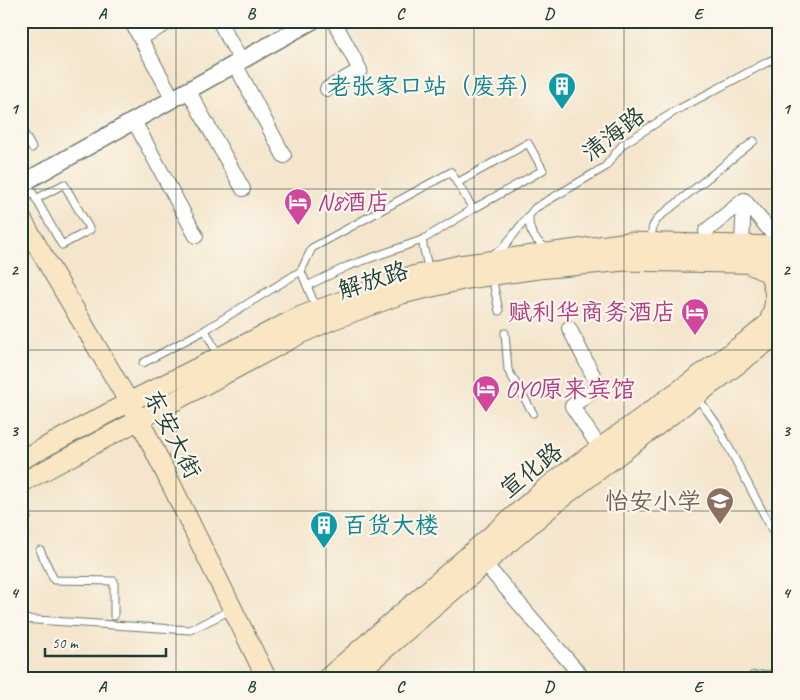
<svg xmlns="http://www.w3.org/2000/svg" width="800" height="700" viewBox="0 0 800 700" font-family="Caveat,'LXGW WenKai TC',sans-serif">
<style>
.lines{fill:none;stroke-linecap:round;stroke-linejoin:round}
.service-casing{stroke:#6a7869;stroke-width:9}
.minor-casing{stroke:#6a7869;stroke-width:16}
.tertiary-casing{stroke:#6a7869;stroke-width:19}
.secondary-casing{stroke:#6a7869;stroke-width:21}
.service{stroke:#fff;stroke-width:7}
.minor{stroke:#fff;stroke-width:14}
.tertiary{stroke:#fff;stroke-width:16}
.secondary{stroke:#fbe6c4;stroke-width:19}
.grid{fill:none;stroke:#1f3d34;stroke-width:1;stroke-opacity:0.55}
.labels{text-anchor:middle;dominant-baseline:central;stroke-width:4.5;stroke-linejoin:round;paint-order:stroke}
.culture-label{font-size:24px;fill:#0d838f;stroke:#fbf7ec;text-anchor:end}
.street-label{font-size:24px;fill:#1f3d34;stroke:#fbf7ec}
.hotel-label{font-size:24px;fill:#b23c85;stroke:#fbf7ec;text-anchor:start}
.education-label{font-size:24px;fill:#785e54;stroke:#fbf7ec;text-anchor:end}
.neatline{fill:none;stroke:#1f3d34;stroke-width:2}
.grid-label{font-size:16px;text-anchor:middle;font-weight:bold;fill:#1f3d34}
</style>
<rect width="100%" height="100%" fill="#fbf7ec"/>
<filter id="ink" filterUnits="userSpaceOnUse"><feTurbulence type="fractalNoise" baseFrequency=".02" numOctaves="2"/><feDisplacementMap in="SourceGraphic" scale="10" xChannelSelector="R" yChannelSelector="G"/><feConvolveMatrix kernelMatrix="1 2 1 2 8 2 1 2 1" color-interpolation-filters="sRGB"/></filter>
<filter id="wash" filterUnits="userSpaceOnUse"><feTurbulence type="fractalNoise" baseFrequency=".0096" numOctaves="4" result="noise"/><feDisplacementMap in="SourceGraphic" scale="20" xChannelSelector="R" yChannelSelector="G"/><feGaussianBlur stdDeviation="1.12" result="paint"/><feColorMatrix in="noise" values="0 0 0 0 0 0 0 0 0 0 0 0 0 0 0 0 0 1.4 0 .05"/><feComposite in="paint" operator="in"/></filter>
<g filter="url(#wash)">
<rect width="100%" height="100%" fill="#f4e5cc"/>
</g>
<g filter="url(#ink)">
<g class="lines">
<g class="service-casing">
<path id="service" d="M21,128L32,148
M26,181L62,245L90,230L64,184L36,199
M457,183L528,143L543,170L473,209
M529,217C528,231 536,242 548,249
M422,240L429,272
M650,242L653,226L658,218L754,141
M493,254L502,249L535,208L605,167L623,144L677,110L779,56
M301,271L317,310
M492,277L499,311
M505,333L508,370L533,413
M218,355L205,330L301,271L312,248L451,172L473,209L422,240L348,266L307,286
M143,363L205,330
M697,397L716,423L779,543
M21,442L28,456
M21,506L27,518
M40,550L54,580L114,581V616
M21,619L190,630L231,610"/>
</g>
<g class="minor-casing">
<path id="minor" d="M131,21L173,99
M219,21L241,61
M140,38L171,21
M235,64L284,156
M327,89L360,70L334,21
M188,90L243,189
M134,121L196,236
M706,231L744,200L773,234
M742,244L744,200
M569,328L599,387L572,406L600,448
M479,557L584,679
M754,679L779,677"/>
</g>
<g class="tertiary-casing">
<path id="tertiary" d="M21,184L312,21"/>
</g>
<g class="secondary-casing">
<path id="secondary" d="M21,218L140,421L267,679
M749,264L769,273C777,295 777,302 768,324
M21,460L129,402L301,316L404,278L459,265L629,242L779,246
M21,483L300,334L332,320L402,294L467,279L538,269L625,261L779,264
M326,679L548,486L752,337L779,314
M350,679L558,501L779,333"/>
</g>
<use href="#service" class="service"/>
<use href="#minor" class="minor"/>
<use href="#tertiary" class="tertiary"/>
<use href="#secondary" class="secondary"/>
</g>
</g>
<path class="grid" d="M176,21V679M326,21V679M474,21V679M624,21V679M21,189H779M21,350H779M21,511H779"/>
<defs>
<g id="building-pin" transform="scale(1.4375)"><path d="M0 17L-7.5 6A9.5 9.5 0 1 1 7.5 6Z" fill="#0f9aa8" stroke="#fbf7ec"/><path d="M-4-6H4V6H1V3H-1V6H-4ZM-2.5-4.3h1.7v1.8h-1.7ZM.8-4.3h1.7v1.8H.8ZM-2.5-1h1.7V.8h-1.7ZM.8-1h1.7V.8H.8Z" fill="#fff"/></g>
<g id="hotel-pin" transform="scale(1.4375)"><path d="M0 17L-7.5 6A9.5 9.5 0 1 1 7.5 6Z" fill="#d1479c" stroke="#fbf7ec"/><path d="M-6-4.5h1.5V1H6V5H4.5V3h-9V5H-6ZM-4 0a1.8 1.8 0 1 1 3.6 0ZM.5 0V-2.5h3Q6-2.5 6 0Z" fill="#fff"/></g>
<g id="school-pin" transform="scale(1.4375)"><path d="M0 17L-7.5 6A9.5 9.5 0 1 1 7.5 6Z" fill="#8d6e63" stroke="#fbf7ec"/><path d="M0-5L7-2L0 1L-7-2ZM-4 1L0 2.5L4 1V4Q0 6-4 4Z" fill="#fff"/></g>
</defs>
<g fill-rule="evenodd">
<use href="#building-pin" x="562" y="86"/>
<use href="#hotel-pin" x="298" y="202"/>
<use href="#hotel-pin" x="695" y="312"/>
<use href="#hotel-pin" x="486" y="389"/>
<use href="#school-pin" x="720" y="501"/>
<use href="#building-pin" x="324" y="525"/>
</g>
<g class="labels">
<g class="culture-label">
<text x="543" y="86">老张家口站（废弃）</text>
<text x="343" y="525" text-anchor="start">百货大楼</text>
</g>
<g class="street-label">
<text transform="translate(613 134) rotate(-38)">清海路</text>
<text transform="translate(373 280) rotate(-18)">解放路</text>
<text transform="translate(173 434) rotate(63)">东安大街</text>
<text transform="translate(531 470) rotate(-39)">宣化路</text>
</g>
<g class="hotel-label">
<text x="317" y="202">N8酒店</text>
<text x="676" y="312" text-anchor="end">赋利华商务酒店</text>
<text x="505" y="389">OYO原来宾馆</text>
</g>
<g class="education-label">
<text x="701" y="501">怡安小学</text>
</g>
</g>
<rect width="800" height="700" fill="none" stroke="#fbf7ec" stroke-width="55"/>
<path d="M45 648v8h121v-8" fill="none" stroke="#1f3d34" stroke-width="2.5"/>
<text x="52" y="648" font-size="15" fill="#1f3d34" stroke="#fbf7ec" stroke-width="4" paint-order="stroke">50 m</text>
<rect x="28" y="28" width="744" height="644" class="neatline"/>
<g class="grid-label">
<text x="102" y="19">A</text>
<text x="251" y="19">B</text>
<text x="400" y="19">C</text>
<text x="549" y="19">D</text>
<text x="698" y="19">E</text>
<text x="14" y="114">1</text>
<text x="786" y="114">1</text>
<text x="14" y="275">2</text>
<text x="786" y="275">2</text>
<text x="14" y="436">3</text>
<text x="786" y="436">3</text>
<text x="14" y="598">4</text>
<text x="786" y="598">4</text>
<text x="102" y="692">A</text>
<text x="251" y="692">B</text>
<text x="400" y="692">C</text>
<text x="549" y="692">D</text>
<text x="698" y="692">E</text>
</g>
</svg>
